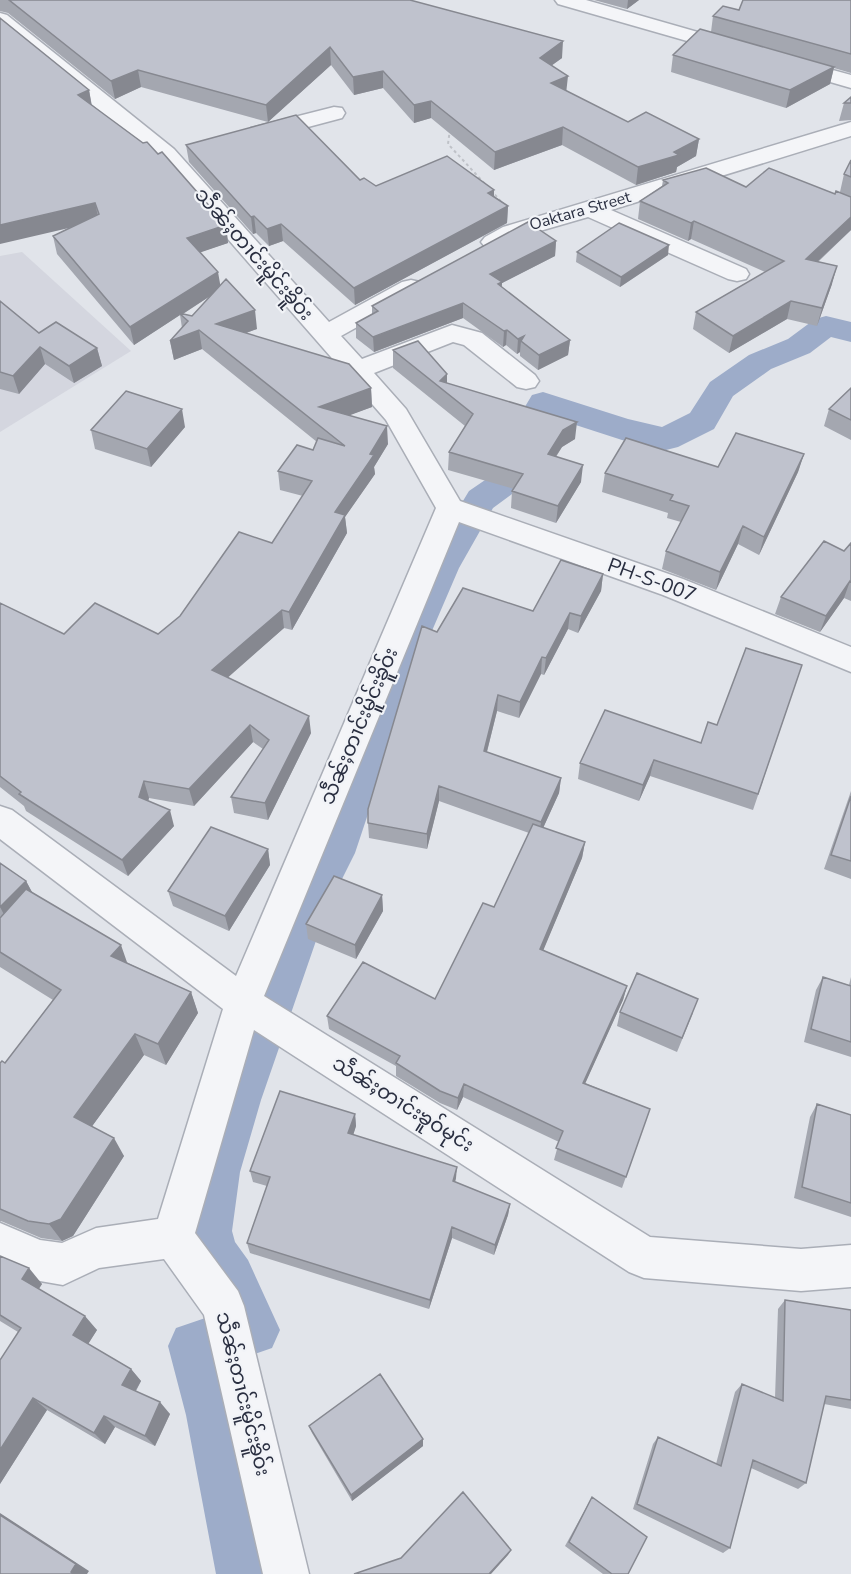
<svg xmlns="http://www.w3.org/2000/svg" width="851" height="1574" viewBox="0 0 851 1574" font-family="'Nunito Sans','Noto Sans Myanmar',sans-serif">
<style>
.built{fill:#d4d6df}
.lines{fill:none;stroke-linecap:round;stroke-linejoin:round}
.canal{fill:#9dacc9;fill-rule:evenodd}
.minor-casing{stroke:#aaaeb7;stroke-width:3}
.path{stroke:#bfc2c8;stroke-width:2;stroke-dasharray:3 3;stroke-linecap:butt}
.minor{fill:#f4f5f8;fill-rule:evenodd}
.wall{fill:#a4a7b0;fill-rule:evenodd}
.shaded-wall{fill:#868890}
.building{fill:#bfc2cd;stroke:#868890;stroke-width:1.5}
.labels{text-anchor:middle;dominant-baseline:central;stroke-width:4.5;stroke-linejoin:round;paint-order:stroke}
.far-street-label{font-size:16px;fill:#2a2f41;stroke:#f1f3f7}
.street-label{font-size:20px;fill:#2a2f41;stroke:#f1f3f7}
</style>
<rect width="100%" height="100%" fill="#e1e4ea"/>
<path class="built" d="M22,252L131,351L0,432V256Z"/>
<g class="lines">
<path class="canal" d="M826,316L851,322V342L831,337L810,353L771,369L733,396L714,429L678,447L666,450L622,440L551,417L545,430L542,448L528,475L512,494L493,508L459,568L419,661L355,853L327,909L261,1100L240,1172L232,1231L235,1242L248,1260L280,1330L272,1348L225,1364L240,1415L272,1574H216L186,1415L168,1346L176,1328L220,1313L212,1296L195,1272L182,1231L192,1172L213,1100L284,907L314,850L381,661L423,567L469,491L488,478L502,461L508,448L511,430L532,395L543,392L628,419L662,427L690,413L710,382L749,355L788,339L815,319Z"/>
<g class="minor-casing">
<path id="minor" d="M555,0H586L743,45L746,49L743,53H729L558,4Z
M0,13L7,15L174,149L329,322L402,282L411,280L420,282L423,287L420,292L341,336L362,359L452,325L482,333L535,375L539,381L535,387L526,389L517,387L464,345L453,342L374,373L406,409L460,501L683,579L851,647V672L663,595L459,522L264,996L650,1237L801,1249L851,1245V1287L801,1291L644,1278L629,1272L254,1030L195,1233L238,1291L244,1306L309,1574H263L204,1315L164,1259L99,1268L63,1285L40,1281L0,1264V1223L40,1240L62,1243L96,1228L158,1219L223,1009L0,839V806L12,810L236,976L436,508L386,420L158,159L0,29Z
M789,58L851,75V88L782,68L779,64L782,60Z
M334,107L342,108L345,113L342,118L259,140L251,138L248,133L251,128Z
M851,122V136L611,210L746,269L749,274L746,279L737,281L728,279L588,217L519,237L501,247L493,249L485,247L481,242L485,237L503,227Z"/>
</g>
<path class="path" d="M450,129L448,144L486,185
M491,190L504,205"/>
<use href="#minor" class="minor"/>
</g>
<path class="wall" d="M0,0H411L562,58L551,66L566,91L628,122L699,139L696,156L677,167L676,172L636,185L562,145L494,170L431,118L414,123L383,88L354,95L331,65L268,122L141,87L115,99L8,13L0,11Z
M594,0H639L627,9Z
M851,0V73L834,68L830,84L786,108L671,72L673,55L711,32L713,16L739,10Z
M89,90L92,106L226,225L228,243L200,252L220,285L257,329L246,333L371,388L372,407L349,415L388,444L374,467L375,474L345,517L347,533L292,630L284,628L227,677L311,733L268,820L234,813L231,797L263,749L253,742L194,806L149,798L148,801L174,826L128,876L26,811L24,806L0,787V603L64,634H158L272,543L303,496L280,490L278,471L313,450L317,442L202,349L174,360L170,341L182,328L180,315L134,345L57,254L53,236L71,227ZM210,296L192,316L183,314Z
M851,97V120L839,121L844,103Z
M186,145L360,180L376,186L494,196L508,206L507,223L355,305L283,241L269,246L256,233L253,234L189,162Z
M851,160V230L818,262L832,284L817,326L787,319L729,353L693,329L696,312L765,272L691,239L688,241L638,219L640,201L662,186L663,180L835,194L847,196L840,192L844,174Z
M556,241L555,256L502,283L501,287L570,340L568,355L538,370L520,356V352L517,354L506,345L503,347L463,318L374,352L356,338V323L372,314V306Z
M577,252L668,255L620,287L576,262Z
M0,301L39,333L97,348L102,366L74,383L45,364L19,394L0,389Z
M393,350L447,384L575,439L562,447L556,457L581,482L556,523L511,508L512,491L514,489L448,470L449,452L465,426L393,368Z
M851,388V440L824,426L829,409Z
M185,427L151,467L95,449L91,430Z
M804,454L798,472L759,555L738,544L716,590L662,569L666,551L681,522L667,518L668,513L602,492L605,473L718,467Z
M851,543V601L844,598L820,632L775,614L781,597L844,551Z
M603,574L601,591L578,633L568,629L544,675L541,674L519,718L497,711L487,752L561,778L559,793L543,828L585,842L582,858L543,950L627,986L623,1000L585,1083L650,1109L622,1188L554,1160L559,1142L463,1097L457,1110L440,1103L396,1076V1066L329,1029L327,1016L435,999L494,907L529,833L439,801L427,849L369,838L368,823L437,632L533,611Z
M802,665L753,810L650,776L639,801L578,779L580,763L701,743L717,725Z
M851,791V879L824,869Z
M268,849L270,865L229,931L173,906L168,891Z
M0,863L26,881L32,892L128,963L191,992L198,1013L166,1065L144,1055L92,1126L124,1156L73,1236L62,1241L41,1238L1,1221L0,1222V1063H5L53,1000L0,967Z
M382,895L383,911L356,959L308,939L306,924Z
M823,977L849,985L851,977V1057L804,1042L816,990Z
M620,1012L693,1013L677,1052L617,1026Z
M817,1104L851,1115V1217L794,1198L810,1117Z
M355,1114L356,1126L353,1135L456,1178L455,1182L510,1204L508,1215L494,1255L452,1238L429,1309L250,1253L247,1243L267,1186L253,1182L250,1171Z
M0,1256L42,1284L39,1289L97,1330L88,1344L131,1369L141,1381L136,1391L170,1414L155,1446L115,1427L105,1444L47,1410L0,1484L18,1332L0,1321Z
M785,1300L851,1310V1409L824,1404L806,1483L798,1489L751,1468L730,1548L723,1553L633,1509L653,1444L658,1437L716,1464L735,1392L742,1384L775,1398L778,1309Z
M309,1426L423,1439V1446L352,1501L312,1433Z
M592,1497L628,1574H603L565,1546Z"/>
<path class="shaded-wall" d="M628,0H639L627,9Z
M563,41L562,58L538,75L540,58Z
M330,47L331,65L268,122L266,105Z
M834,67L830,84L786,108L790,90Z
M138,70L141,87L115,99L111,81Z
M383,71V88L354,95L353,77Z
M568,76L566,94L551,83Z
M89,90L92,108L78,95Z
M431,101V118L414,123V105Z
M563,127L562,145L494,170L495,152Z
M699,139L696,156L677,167L676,172L636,185L638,167L674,152Z
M494,190V207L488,193Z
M95,203L99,221L0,244V225Z
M508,206L507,223L355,305L354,288Z
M254,216L256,233L253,234L251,217Z
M851,217V230L801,277L806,259Z
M694,221L691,239L688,241L691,223Z
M281,224L283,241L269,246L267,229Z
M226,225L228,243L190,256L187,238Z
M556,241L555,256L502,283L501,297L490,274Z
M669,245L668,255L620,287L621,277Z
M837,266L832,284L817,326L822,308Z
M218,272L221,289L181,315L179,313L180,315L134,345L130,327Z
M791,301L787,319L729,353L733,336Z
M463,303V318L374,352L373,337Z
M255,310L257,329L219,343L216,324Z
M199,330L202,349L174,360L170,341Z
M507,330L506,345L503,347L504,331Z
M524,336L521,341L520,352L517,354L518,339Z
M570,340L568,355L538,370L539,355Z
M40,347L45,364L19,394L13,376Z
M97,348L102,366L74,383L69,366Z
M447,374V391L440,381Z
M371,388L372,407L321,426L319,407Z
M182,409L185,427L151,467L147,449Z
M577,422L575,439L562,447L546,471L548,454L563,430Z
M387,426L388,444L374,467L375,474L345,517L347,533L292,630L289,612L335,512Z
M804,454L798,472L759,555L764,537Z
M583,465L581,482L556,523L558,506Z
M743,526L738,544L716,590L720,572Z
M603,574L601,591L578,633L581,616Z
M850,581L844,598L820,632L826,616Z
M282,610L284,628L216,688L212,670Z
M570,613L568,629L544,675L546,658Z
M542,657L541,674L519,718L520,702Z
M498,695L497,711L483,767L484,751Z
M309,716L311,733L268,820L265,803Z
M250,725L253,742L194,806L189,789Z
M654,760L650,776L639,801L643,785Z
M561,778L559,793L539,837L541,822Z
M144,781L149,798L144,814L139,797Z
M439,786V801L427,849V834Z
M170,810L174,826L128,876L122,860Z
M585,842L582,858L538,963L540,949Z
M268,849L270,865L229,931L225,916Z
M26,881L34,896L8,922L0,907Z
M382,895L383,911L356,959L355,945Z
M121,945L129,968L111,956Z
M627,986L623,1000L580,1095L583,1083Z
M191,992L198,1013L166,1065L158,1044Z
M135,1034L144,1055L85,1136L74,1117Z
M464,1084L463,1097L457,1110L458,1098Z
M355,1114L356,1126L350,1145L348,1133Z
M114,1138L124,1156L73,1236L62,1241L49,1224Z
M457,1167L456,1178L452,1192L453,1181Z
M510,1204L508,1215L494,1255L495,1245Z
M452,1227V1238L429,1309L430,1300Z
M29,1268L42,1284L35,1294L22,1279Z
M85,1316L97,1330L85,1349L73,1335Z
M131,1369L141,1381L132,1397L122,1385Z
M33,1398L47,1410L0,1484V1450Z
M160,1402L170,1414L155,1446L145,1436Z
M104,1416L115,1427L105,1444L94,1433Z
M423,1439V1446L352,1501L351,1495Z
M0,1513L89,1571L87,1574H74L71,1572L0,1515Z
M511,1550L508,1555L491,1574H489Z"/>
<path class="building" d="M9,0H410L563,41L540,58L568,76L551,83L628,122L646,112L699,139L674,152L679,155L638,167L563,127L495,152L431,101L414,105L383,71L353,77L330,47L266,105L138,70L111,81Z
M743,0H851V54L713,16L723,6L739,10Z
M0,18L89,90L78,95L143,143L147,142L158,154L162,152L226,225L187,238L218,272L130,327L53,236L99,214L95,203L0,225Z
M700,29L834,67L790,90L673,55Z
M851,97V103H844Z
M296,115L360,180L364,178L376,186L447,156L494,190L488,193L508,206L354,288L281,224L267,229L254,216L251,217L186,145Z
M851,160V177L844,174Z
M706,168L746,187L769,168L835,194L836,191L851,197V217L806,259L837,266L822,308L791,301L733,336L696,312L784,261L694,221L691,223L640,201L668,183L663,180Z
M528,222L556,241L490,274L502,282L498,284L570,340L539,355L521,341L524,336L518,339L507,330L504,331L463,303L373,337L356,323L378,311L372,306Z
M619,223L669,245L621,277L577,252Z
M226,279L255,310L216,324L349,364L371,388L319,407L387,426L370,454L374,455L335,512L345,515L289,612L282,610L212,670L309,716L265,803L231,797L269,740L250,725L189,789L144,781L139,797L170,810L122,860L19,794L21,792L0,776V603L64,634L95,603L158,634L180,616L239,532L272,543L312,481L278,471L297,445L313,450L318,438L345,446L199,330L170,341L188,321L179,313L192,316Z
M0,301L39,333L56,322L97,348L69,366L40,347L13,376L0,372Z
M418,341L447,374L440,381L577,422L563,430L548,454L583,465L558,506L512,491L523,474L449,452L473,414L393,350Z
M851,388V420L829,409Z
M126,391L182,409L147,449L91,430Z
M736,433L804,454L764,537L743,526L720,572L666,551L689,506L670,500L673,495L605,473L626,438L718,467Z
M824,541L844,551L851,543V582L850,581L826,616L781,597Z
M561,560L603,574L581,616L570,613L546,658L542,657L520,702L498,695L484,751L561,778L541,822L439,786L427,834L368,823V809L422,626L437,632L463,588L533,611Z
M746,648L802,665L758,794L654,760L643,785L580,763L605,710L701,743L708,722L717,725Z
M851,796V861L831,855Z
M533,824L585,842L540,949L627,986L583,1083L650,1109L626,1177L556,1148L563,1131L464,1084L458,1098L440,1091L396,1063L400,1056L327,1016L363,962L435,999L483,903L494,907Z
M211,827L268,849L225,916L168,891Z
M0,863L26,881L0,907Z
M334,876L382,895L355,945L306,924Z
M26,889L121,945L111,956L191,992L158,1044L135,1034L74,1117L114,1138L61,1219L49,1224L28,1221L0,1209V1063L2,1061L5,1063L61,990L0,952V918Z
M637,973L698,999L682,1038L620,1012Z
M823,977L851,986V1042L811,1029Z
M280,1091L355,1114L348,1133L457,1167L453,1181L510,1204L495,1245L452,1227L430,1300L247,1243L270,1177L250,1171Z
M817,1104L851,1115V1203L802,1187Z
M0,1256L29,1268L22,1279L85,1316L73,1335L131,1369L122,1385L160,1402L145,1436L104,1416L94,1433L33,1398L0,1450V1360L21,1328L0,1315Z
M785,1300L851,1310V1400L826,1396L806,1483L753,1460L730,1548L637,1504L658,1437L721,1466L742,1384L783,1401Z
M380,1374L423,1439L351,1495L309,1426Z
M463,1492L511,1550L489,1574H354L401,1558Z
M592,1497L647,1537L628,1574H612L569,1542Z
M0,1515L76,1564L71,1572L74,1574H0Z"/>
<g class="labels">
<g class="far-street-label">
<text transform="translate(580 211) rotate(-16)">Oaktara Street</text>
</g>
<g class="street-label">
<text transform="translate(254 254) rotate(49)">သဵၼ်ႈတၢင်းမိူင်းၶိူဝ်း</text>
<text transform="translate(652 580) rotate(20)">PH-S-007</text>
<text transform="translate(359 726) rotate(-67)">သဵၼ်ႈတၢင်းမိူင်းၶိူဝ်း</text>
<text transform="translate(403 1104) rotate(32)">သဵၼ်ႈတၢင်းၶူဝ်မုင်း</text>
<text transform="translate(243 1394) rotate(76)">သဵၼ်ႈတၢင်းမိူင်းၶိူဝ်း</text>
</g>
</g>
</svg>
